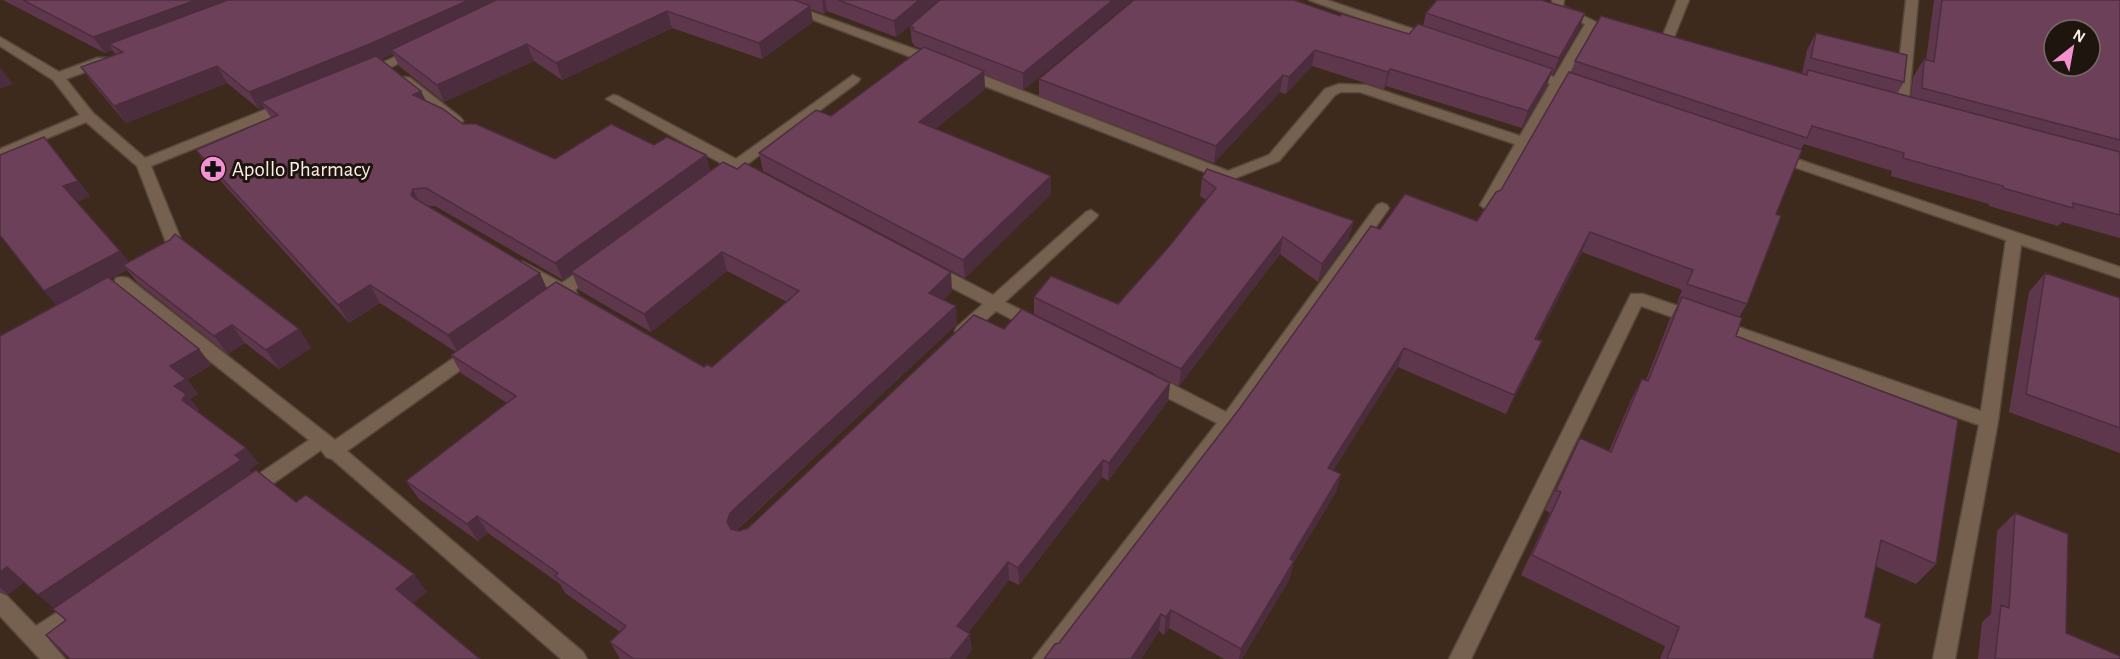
<svg xmlns="http://www.w3.org/2000/svg" width="2120" height="659" viewBox="0 0 2120 659" font-family="'Alegreya Sans',sans-serif">
<style>
.lines{fill:none;stroke-linecap:round;stroke-linejoin:round}
.minor-casing{stroke:#57483c;stroke-width:3}
.minor{fill:#766151;fill-rule:evenodd}
.wall{fill:#5e374d;fill-rule:evenodd}
.shaded-wall{fill:#4c2d3e}
.building{fill:#6d4059;stroke:#4c2d3e;stroke-width:1.5;fill-rule:evenodd}
.labels{text-anchor:middle;dominant-baseline:central;stroke-width:6;stroke-linejoin:round;paint-order:stroke}
.poi-label{font-size:21px;fill:#fcefe6;stroke:#1e150f;text-anchor:start}
</style>
<rect width="100%" height="100%" fill="#3d2a1d"/>
<g class="lines">
<g class="minor-casing">
<path id="minor" d="M761,0H778L942,59L943,62L937,66L932,65Z
M1309,0H1327L1434,36L1436,39L1430,43L1426,42Z
M1552,0H1564L1563,6L1598,23L1565,81L1589,88L1591,91L1584,95L1561,88L1494,205L1487,210L1480,205L1515,144L1360,92H1341L1335,95L1279,161L1228,181L959,76L958,73L959,70H969L1228,171L1269,155L1325,89L1339,84L1366,85L1520,136L1550,84L1524,76L1523,73L1529,69L1554,77L1585,24L1553,11Z
M1677,0H1689L1671,45L1665,49L1661,48L1659,45Z
M1906,0H1918L1908,110L1901,114L1894,110Z
M0,37L59,72L97,58H107L108,61L107,64L66,79L93,113L145,158L284,102L289,101L296,105L294,108L151,166L186,252L183,256L172,260L164,255L169,250L137,166L86,122L0,158V149L80,115L53,80L0,46Z
M416,47L422,51L420,54L373,75H363L362,72Z
M853,75L860,79L858,82L746,165L767,178L765,181L760,183L737,172L730,174L725,173L723,170L726,166L606,99L613,95L618,96L736,159Z
M405,77L410,78L461,118L463,121L461,124H451L400,84L398,81L400,78Z
M1776,152L2120,267V278L2021,245L1998,421L1955,659H1933L1979,425L1641,306L1471,659H1449L1631,294H1643L1981,411L2006,240L1771,159L1769,156L1771,153Z
M1382,203L1387,205L1389,208L1387,211L1235,426L1057,659H1033L1217,423L1144,386L1141,381L1144,376L1150,375L1156,376L1226,412L1377,205Z
M1091,210L1098,215L1096,218L1005,302L1041,320L1043,324L1041,328H1029L996,311L969,335H957L955,331L957,327L983,304L927,275L925,271L927,267H939L993,295L1086,212Z
M523,262L562,283L586,266H598L600,270L575,290L578,295L576,299L570,301L563,298L550,306L544,304L542,300L551,291L517,271L515,267L517,263Z
M122,277L128,278L335,440L468,348L474,346L480,348L482,352L480,356L347,451L583,652L587,659H561L332,459L326,457L321,450L255,496L248,499L241,496L239,491L241,486L309,440L116,286L114,282L116,278Z
M0,593L7,596L36,626L81,597L88,600L91,606L88,612L49,640L65,659H40L0,616Z"/>
</g>
<use href="#minor" class="minor"/>
</g>
<path class="wall" d="M3,0H940L896,37L827,11L824,14L811,9L813,22L762,59L672,28L562,80L534,61L444,102L399,66L393,54L381,59L426,101L463,124L555,159L654,145L711,171L952,291L943,300L957,324L737,530L739,531L748,528L1004,329L1170,383L1168,401L1108,481L1102,477L1019,585L1009,580L968,633L972,650L965,659H620L610,642L620,632L565,593L560,584L488,533L478,541L419,499L406,481L507,403L461,373L451,355L456,352L380,303L349,323L208,167L196,150L271,118L264,107L259,109L227,83L126,123L93,84L81,67L116,55L112,50L105,53ZM427,206H435L563,280L572,273L579,290L651,332L727,271L787,302L712,367H704L547,289Z
M1132,0L1023,90L984,74L985,89L935,129L1051,194L965,278L763,171L759,153L831,116L922,49L914,46V44L912,43L910,26Z
M1934,0H2120V238L2062,222L2058,226L1989,206V204L1891,176L1892,171L1804,144L1801,149L1776,214L1747,304L1739,317L1736,336L1936,564L1916,584L1875,566L1865,617L1873,659H1660L1665,646L1521,575L1550,513L1545,510L1580,438L1609,451L1631,400L1642,379L1646,380L1670,319L1678,304L1677,303L1682,290L1582,252L1537,339L1542,341L1533,361L1506,414L1398,367L1333,470L1341,474L1336,492L1294,562L1289,580L1242,659H1224L1169,628L1164,635L1159,631L1141,659H1044L1059,643L1380,229L1477,221L1501,190L1571,73L1575,61L1802,74L1807,50L1816,33L1904,82L1897,94L1911,97L1913,77L1924,59L1926,60Z
M1426,13H1585L1579,29L1553,74H1551L1547,85L1522,128L1386,86L1384,89L1312,66L1286,94L1280,92L1214,163L1039,96V79L1340,16L1409,34L1423,26Z
M44,137L90,196L77,202L129,262L299,329L311,348L279,369L245,343L228,354L138,283L127,270L110,279L199,349L211,365L187,380L198,394L190,399L199,410L198,412L259,463L249,470L252,473L296,502L427,592L413,603L66,620L54,608L24,582L8,594L0,592V336L56,305L1,236L0,237V155Z
M1202,178L1349,239L1318,282L1280,254L1179,386L1034,314V297L1118,304L1167,249L1206,200L1200,196Z
M2045,273L2120,298V453L2009,412L2029,292Z
M2015,513L2066,633L2120,659H1978L1982,622L1991,614L1997,531Z"/>
<path class="shaded-wall" d="M196,0H250L109,44L112,50L105,53L93,37Z
M469,0H511L391,50L393,54L380,60L261,102L264,107L259,109L249,92Z
M822,0H825L827,11L824,14Z
M919,0H940L896,37L894,21Z
M1113,0H1132L1023,90V73Z
M810,6L813,22L762,59L759,43Z
M667,11L672,28L562,80L556,63Z
M1585,13L1579,29L1553,74L1559,58Z
M527,44L534,61L444,102L437,85Z
M1315,50L1312,66L1286,94L1289,77Z
M217,66L227,83L126,123L114,106Z
M0,67L13,84L0,89Z
M1390,69L1386,86L1384,89L1388,72Z
M1553,69L1547,85L1522,128L1528,111Z
M984,71L985,89L921,140L919,122Z
M1283,75L1280,92L1214,163L1216,146Z
M421,91L430,109L413,95Z
M706,155L711,172L571,272L572,273L563,280L555,263Z
M1051,176V194L965,278L963,260Z
M78,181L90,196L76,202L63,186Z
M413,189L422,207L420,212L411,195Z
M1354,221L1349,239L1318,282L1322,264Z
M1590,232L1582,252L1527,358L1535,339Z
M1283,237L1280,254L1179,386L1181,369Z
M120,251L133,267L123,265L127,270L58,307L44,291Z
M722,252L727,271L651,332L644,314Z
M951,272L952,291L931,311L929,293Z
M540,273L548,291L458,353L448,335Z
M370,285L380,303L349,323L338,305Z
M956,306L957,324L736,530L733,539L727,522L730,513Z
M232,325L245,343L228,354L214,336Z
M299,329L311,348L279,369L266,350Z
M1542,341L1533,361L1506,414L1514,395Z
M1404,348L1398,367L1323,487L1328,468Z
M199,349L211,365L187,380L198,394L190,399L199,410L196,415L182,400L174,386L170,366Z
M1170,383L1168,401L1108,481L1109,463Z
M246,448L259,463L249,470L253,475L56,610L38,595Z
M1103,460L1102,477L1019,585L1018,568Z
M1341,474L1336,492L1294,562L1289,580L1242,659H1239L1241,649L1290,559Z
M477,516L488,533L478,541L467,524Z
M1008,562L1009,580L960,643L957,626Z
M7,567L25,582L8,594L0,588V572Z
M414,574L427,592L409,606L396,589Z
M1171,610L1169,628L1164,635L1166,617Z
M1161,614L1159,631L1141,659H1131Z
M970,634L972,650L965,659H950Z"/>
<path class="building" d="M23,0H196L93,37Z
M228,0H469L372,43L249,92L217,66L114,106L81,67L123,52L109,44Z
M496,0H795L810,6L759,43L667,11L556,63L527,44L437,85L391,50Z
M838,0H919L894,21Z
M940,0H1113L1023,73L912,30L914,28L910,26Z
M1134,0H1294L1340,16L1342,14L1409,34L1418,24L1553,69L1528,111L1390,69L1388,72L1315,50L1289,77L1283,75L1216,146L1039,79Z
M1437,0H1541L1585,13L1559,58L1426,13Z
M1942,0H2120V140L1922,88L1924,59L1934,62ZM2054,30H2090V66H2054Z
M1601,16L1807,75L1808,70L2120,152V215L2073,203V208L2003,188V186L1903,158L1904,153L1812,126L1807,138L1575,61Z
M1816,33L1907,55L1904,82L1811,58Z
M924,47L984,71L919,122L1051,176L963,260L759,153L816,110L831,116Z
M376,56L421,91L413,95L443,109L463,124H476L555,159L611,124L654,145L667,137L706,155L555,263L426,188L413,189L411,195L414,198L540,273L448,335L370,285L338,305L196,150L278,115L261,102Z
M1569,72L1802,150L1776,214L1781,216L1747,304L1687,284L1693,270L1590,232L1535,339L1542,341L1514,395L1404,348L1328,468L1341,474L1290,559L1294,561L1241,649L1171,610L1166,617L1161,614L1131,659H1044L1055,644L1059,643L1240,408L1371,226L1380,229L1405,194L1477,221L1496,192L1501,190Z
M44,137L78,181L63,186L120,251L44,291L0,235V155Z
M723,162L737,169L745,163L951,272L929,293L956,306L730,513L727,522L731,529L739,531L748,528L974,315L1004,329L1022,309L1170,383L1109,463L1103,460L1018,568L1008,562L957,626L970,634L950,659H634L610,642L626,626L555,576L558,573L477,516L467,524L406,481L516,396L451,355L556,282L704,367L707,364L712,367L799,291L722,252L644,314L571,272Z
M1207,169L1354,221L1322,264L1283,237L1181,369L1034,297L1051,276L1118,304L1167,249L1216,188L1202,178Z
M175,234L299,329L266,350L232,325L214,336L123,265L170,240Z
M2045,273L2120,298V428L2026,394Z
M108,277L199,349L170,366L186,379L174,386L186,394L182,400L246,448L235,455L241,460L38,595L7,567L0,572V336Z
M1682,297L1742,318L1736,336L1958,420L1936,564L1881,540L1865,617L1881,624L1873,659H1667L1679,627L1532,555L1561,492L1556,490L1580,438L1611,452L1642,379L1648,381Z
M256,470L296,502L306,495L414,574L396,589L480,659H70L46,635L66,620L53,609Z
M2015,513L2068,534L2066,633L2120,656V659H1995L2001,605L2009,608Z"/>
<defs>
<g id="pharmacy-disc" transform="scale(1.35)"><circle r="9.5" fill="#f591d2" stroke="#1e150f"/><path d="M-2-6h4v4h4v4h-4v4h-4v-4h-4v-4h4Z" fill="#111"/></g>
</defs>
<g fill-rule="evenodd">
<use href="#pharmacy-disc" x="213" y="169"/>
</g>
<g class="labels">
<g class="poi-label">
<text x="232" y="169">Apollo Pharmacy</text>
</g>
</g>
<g transform="translate(2072 48) rotate(31)"><circle r="28" fill="#1e150f" stroke="#776c65" stroke-width="1.5"/>
<path d="M0-4.5L10 22L0 15L-10 22Z" fill="#f591d2"/>
<text y="-9" font-size="16" font-weight="bold" text-anchor="middle" fill="#fcefe6">N</text>
</g>
</svg>
